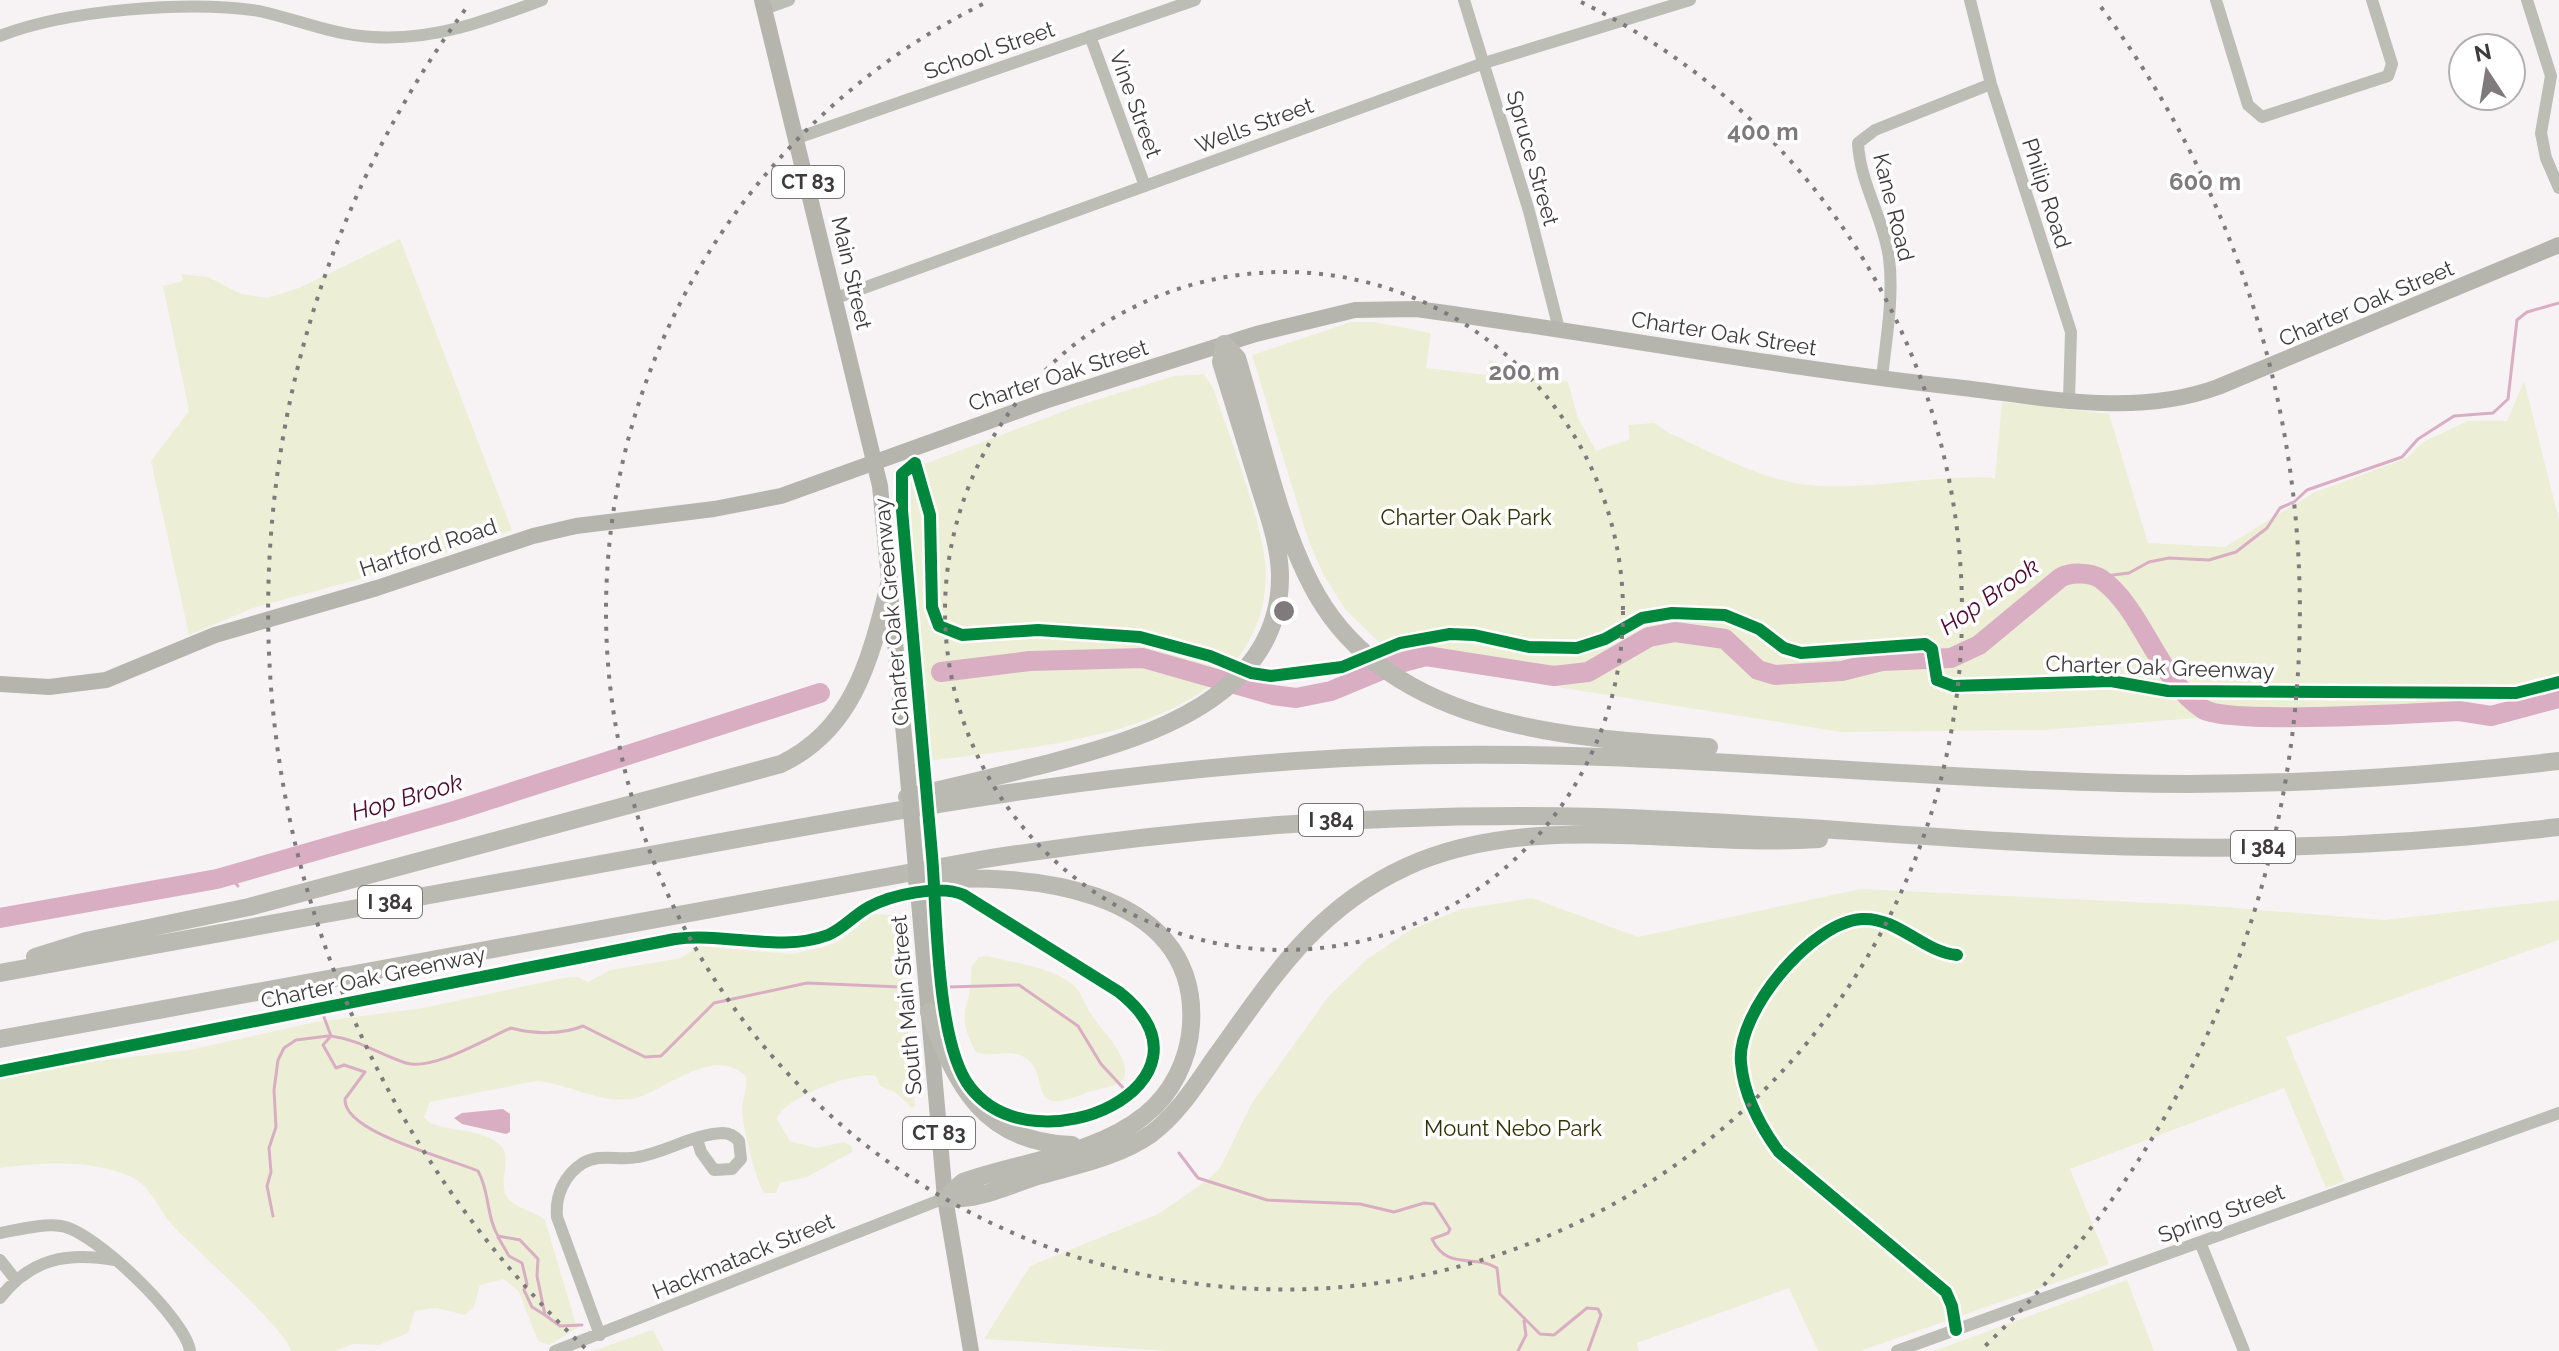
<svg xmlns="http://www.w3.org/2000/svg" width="2559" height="1351" viewBox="0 0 2559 1351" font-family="Raleway,sans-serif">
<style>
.green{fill:#ecefd6}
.water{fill:#d9aec2}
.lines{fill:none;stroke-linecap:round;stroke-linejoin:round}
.stream{stroke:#d9aec2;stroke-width:3}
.river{stroke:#d9aec2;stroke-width:20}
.minor{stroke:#bcbdb5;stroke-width:12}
.major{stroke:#b5b5ad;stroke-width:16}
.highway{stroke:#bab9b2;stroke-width:18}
.major-bridge{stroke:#b5b5ad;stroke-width:16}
.cycleway-casing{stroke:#fff;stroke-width:17}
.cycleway{stroke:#00873e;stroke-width:12}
.ring{fill:none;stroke:#7f7b7d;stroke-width:4;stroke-dasharray:4 8}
.labels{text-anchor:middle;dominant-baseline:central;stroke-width:7;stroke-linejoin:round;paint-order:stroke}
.shield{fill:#fff;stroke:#787676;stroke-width:2}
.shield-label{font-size:20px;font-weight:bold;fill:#3e3b3c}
.street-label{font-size:22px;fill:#3e3b3c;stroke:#fff}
.park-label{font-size:22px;fill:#2f3406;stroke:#fff}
.water-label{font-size:24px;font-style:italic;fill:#4f0932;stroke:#fff}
.centre{fill:#7f7b7d;stroke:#fff;stroke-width:4}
.ring-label{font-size:24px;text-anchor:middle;font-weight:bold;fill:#7f7b7d;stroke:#fff;stroke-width:7;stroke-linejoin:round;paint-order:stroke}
</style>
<rect width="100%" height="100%" fill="#f7f3f5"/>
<path class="green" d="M400,239L512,530L404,567L253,608L189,635L151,461L189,411L163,286L183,281L181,274L208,277L241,294L267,298L299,288Z
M1351,322H1374L1431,333L1426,368L1487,375L1489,360L1568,382L1578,418L1596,451L1630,439L1628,425L1654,423L1669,433C1707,450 1759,478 1800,484C1865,493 1930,473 1995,478L2002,402L2109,414L2148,543L2225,547L2313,493L2407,458L2423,442L2468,421H2507L2524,381L2559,520V694L2486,698L2392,710L2209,717L2044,730L1841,732L1563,688L1513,672L1450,659L1400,663L1345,609L1323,574L1308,539L1252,355Z
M1204,374L1214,390C1229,436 1267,532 1266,577C1260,735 1046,745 930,761L909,577V470L1080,405L1174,376Z
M1860,889L2198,905L2384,920L2559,900V940L2286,1037L2345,1181L2326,1188L2284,1088L2070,1169L2109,1264L1860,1351H1818L1789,1288L1637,1343L1639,1351H1168L984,1339L1030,1266L1158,1214L1209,1179L1220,1168L1252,1103L1328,997L1367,959L1412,929L1462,909L1532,898L1638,937Z
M874,914L893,915L898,921L915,1106L912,1108L895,1092L880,1086L876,1076C854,1071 783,1098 777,1119L790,1141L817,1148L844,1142L852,1146V1152L807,1177L780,1183L776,1193H764C756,1180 742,1126 742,1109C743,1098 747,1088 746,1077C718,1045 668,1087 639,1097C607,1108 569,1083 536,1081L430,1102L424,1117L430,1123C452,1132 482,1128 500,1145C514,1157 496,1183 508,1198C516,1209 535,1211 545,1220L577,1328L549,1345L538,1341L519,1292L504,1279L480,1285L474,1307L465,1315L436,1308L415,1311L408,1333L379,1345L353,1344L335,1351H291C285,1328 197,1251 175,1228C158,1211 152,1184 127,1175C85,1159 42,1163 0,1168V1073L189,1050L316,1022L423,1008L563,978L578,977L588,982L610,970L681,958L699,946L791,954L824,947L839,941Z
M987,956C1014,963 1048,966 1071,983C1080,989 1085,1005 1091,1014C1102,1032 1131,1056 1124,1079C1111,1089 1098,1088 1083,1094C1024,1119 1052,1073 1024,1057C1007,1048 993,1059 976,1052C952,1010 974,1005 971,967L979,957Z
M2127,1280L2154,1351H1934Z
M653,1330L664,1351H593L646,1332Z"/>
<path class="water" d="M503,1109L510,1114V1132L506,1134L462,1124L454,1118L462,1113Z"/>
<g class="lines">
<path class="stream" d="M2097,577L2129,573L2149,562L2169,558L2209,560L2236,552L2267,528L2280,508L2294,502L2307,490L2402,457L2418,439L2454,416L2493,413L2508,399L2517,320L2527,312L2559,303
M229,876L238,886
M948,987L1019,985L1078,1026L1101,1064L1127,1092
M324,1017L331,1036C360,1040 380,1055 406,1063C433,1071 485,1039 511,1028C533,1034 562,1035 583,1026L645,1057L661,1056L714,1003L807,983L900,987
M331,1036L323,1045L336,1068L344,1065L365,1072L345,1099C343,1133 452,1159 478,1171C490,1192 486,1216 498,1236L520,1240L538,1259L537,1276L545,1315L560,1326L582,1325
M1179,1153L1198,1178L1267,1200L1360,1204L1394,1212L1424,1203L1434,1204L1450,1229L1448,1233L1432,1239C1447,1271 1474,1254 1497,1268L1500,1294L1540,1334L1554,1335L1587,1308L1598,1309L1601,1315L1588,1351
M273,1216L267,1186L271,1172L269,1148L276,1127L274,1090L278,1060L284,1048L296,1040L328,1036
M498,1237L509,1256L522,1263L527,1284L524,1290L532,1307L545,1315
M1518,1351L1526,1335L1524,1321"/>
<path class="river" d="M941,672L1030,661L1143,658L1273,695L1296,698L1331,691L1396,664L1426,656L1554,676L1588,672L1649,637L1675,632L1725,639L1758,670L1775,675L1842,671L1882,661L1951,658L1979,645L2060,578C2070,572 2090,572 2101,579C2143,609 2158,680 2203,709C2227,725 2419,713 2459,711L2491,716L2559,698
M0,918L217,879L454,811L820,693"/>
<path class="minor" d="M1464,0L1529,211L1559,329
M1970,0L1991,84L2071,332L2069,399
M2216,0L2248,105L2262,117L2388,76L2392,64L2372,0
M2527,0L2551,76L2541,133L2546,158L2559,188
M764,9L789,0
M0,36C65,10 190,0 259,11C296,19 333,35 372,37C433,41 486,21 542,0
M1090,36L1145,186
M797,138L1195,0
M836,298L1484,63L1690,0
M1882,378C1886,339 1894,298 1889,258C1884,219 1860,184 1858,143L1875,130L1991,84
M0,1233C18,1230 43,1223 61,1226C93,1230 186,1319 190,1351
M2200,1242L2244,1351
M0,1260L15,1279
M0,1298C31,1258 68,1252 115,1260
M600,1335L557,1217C555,1196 564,1175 583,1163C600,1153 619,1161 638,1157C666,1152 694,1134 723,1133C730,1133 734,1136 739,1141L741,1159L732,1169L714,1170L701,1152L697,1139
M555,1351L945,1198
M1897,1351L2559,1113"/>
<path class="major" d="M762,0L880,486L907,767
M0,684L49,687L106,680L215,635L377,588L533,536L576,526L714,509L781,496L1045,401L1256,334L1355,310L1416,309C1596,333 1775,367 1955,387C2042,397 2134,418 2218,387L2559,245
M920,913L945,1198L971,1351"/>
<path class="highway" d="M907,797C955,787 1002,775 1050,763C1145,738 1282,698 1280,574C1279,543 1268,514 1259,485C1246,444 1234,403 1221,362L1224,344L1237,358C1259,429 1277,519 1311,584C1384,728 1567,738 1709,747
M917,882C1016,870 1200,884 1191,1025C1189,1059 1172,1094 1145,1115C1096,1155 1022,1161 963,1182L945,1198
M35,957L86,941L249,907L781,764C856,728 871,655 890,581
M0,973C217,934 434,895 650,855C888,811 1126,767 1369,757C1620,746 1868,777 2119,783C2266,787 2413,778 2559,761
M929,1012C956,1084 983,1143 1072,1145
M0,1039L979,860C1185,827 1390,812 1598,817C1783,822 1968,844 2154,847C2289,850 2425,843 2559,827
M945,1198C976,1202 1009,1185 1038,1176C1076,1165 1118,1157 1151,1134C1179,1113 1197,1083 1216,1056C1273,977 1315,909 1406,867C1531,809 1686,848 1819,839"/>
<path class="major-bridge" d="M907,767L920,913"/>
<g class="cycleway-casing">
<path id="cycleway" d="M0,1071L675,939C725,932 780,953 828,935C843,929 854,915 869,907C891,895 940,884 964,895L1119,992C1233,1082 1036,1173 970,1087C936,1043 937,913 932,855C922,740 912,625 902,510V474L915,463L930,515L932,607L939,626L962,635L1038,630L1140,637L1210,656L1251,673L1271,676L1342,667L1400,643L1450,634L1474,635L1529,647L1577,648L1605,639L1642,618L1672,613L1725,615L1759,629L1784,648L1801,653L1925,644L1932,649L1937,680L1953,686L2111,681L2168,691L2516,693L2559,682
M1956,1330L1952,1306L1946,1292L1779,1152C1760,1126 1744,1096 1741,1063C1736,1013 1811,922 1862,919C1898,917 1923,952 1957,955"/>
</g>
<use href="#cycleway" class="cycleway"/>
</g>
<g class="ring">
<circle cx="1284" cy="611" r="339"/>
<path d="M1581 2A678 678 0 1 1 987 2"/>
<path d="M585 1348A1016 1016 0 0 1 467 7M2101 7A1016 1016 0 0 1 1983 1348"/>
</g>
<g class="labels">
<g class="shield">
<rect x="772" y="166" width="72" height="32" rx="6"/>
<rect x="1299" y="804" width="64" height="32" rx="6"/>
<rect x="2231" y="831" width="64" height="32" rx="6"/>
<rect x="358" y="886" width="64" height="32" rx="6"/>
<rect x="903" y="1117" width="72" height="32" rx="6"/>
</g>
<g class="shield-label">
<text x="808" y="182">CT 83</text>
<text x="1331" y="820">I 384</text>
<text x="2263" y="847">I 384</text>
<text x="390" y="902">I 384</text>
<text x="939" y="1133">CT 83</text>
</g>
<g class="street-label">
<text transform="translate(989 50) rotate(-19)">School Street</text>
<text transform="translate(1136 104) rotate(70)">Vine Street</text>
<text transform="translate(1254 125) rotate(-20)">Wells Street</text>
<text transform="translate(1533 158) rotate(74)">Spruce Street</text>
<text transform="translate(2047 193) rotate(72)">Philip Road</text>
<text transform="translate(1894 207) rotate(76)">Kane Road</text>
<text transform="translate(852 273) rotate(77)">Main Street</text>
<text transform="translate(2366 303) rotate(-23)">Charter Oak Street</text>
<text transform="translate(1724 333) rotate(9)">Charter Oak Street</text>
<text transform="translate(1058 375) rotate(-18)">Charter Oak Street</text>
<text transform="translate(428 547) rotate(-18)">Hartford Road</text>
<text transform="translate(891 612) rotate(-95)">Charter Oak Greenway</text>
<text transform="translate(2160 667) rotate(2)">Charter Oak Greenway</text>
<text transform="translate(373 977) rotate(-12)">Charter Oak Greenway</text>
<text transform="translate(906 1005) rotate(-95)">South Main Street</text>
<text transform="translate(2221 1213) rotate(-20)">Spring Street</text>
<text transform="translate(743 1256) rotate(-22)">Hackmatack Street</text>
</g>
<g class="park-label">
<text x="1466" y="517">Charter Oak Park</text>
<text x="1513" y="1128">Mount Nebo Park</text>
</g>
<g class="water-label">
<text transform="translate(1989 596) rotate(-35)">Hop Brook</text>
<text transform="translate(407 797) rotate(-16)">Hop Brook</text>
</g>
</g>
<circle cx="1284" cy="611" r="12" class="centre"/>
<g class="ring-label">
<text x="1763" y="140">400 m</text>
<text x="2205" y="190">600 m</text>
<text x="1524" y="380">200 m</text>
</g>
<g transform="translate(2487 72) rotate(348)"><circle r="38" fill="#ffffff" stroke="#b2b1b1" stroke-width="2"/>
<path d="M0-6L14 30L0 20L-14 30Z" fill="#7f7b7d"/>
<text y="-12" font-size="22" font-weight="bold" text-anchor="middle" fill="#3e3b3c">N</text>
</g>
</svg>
